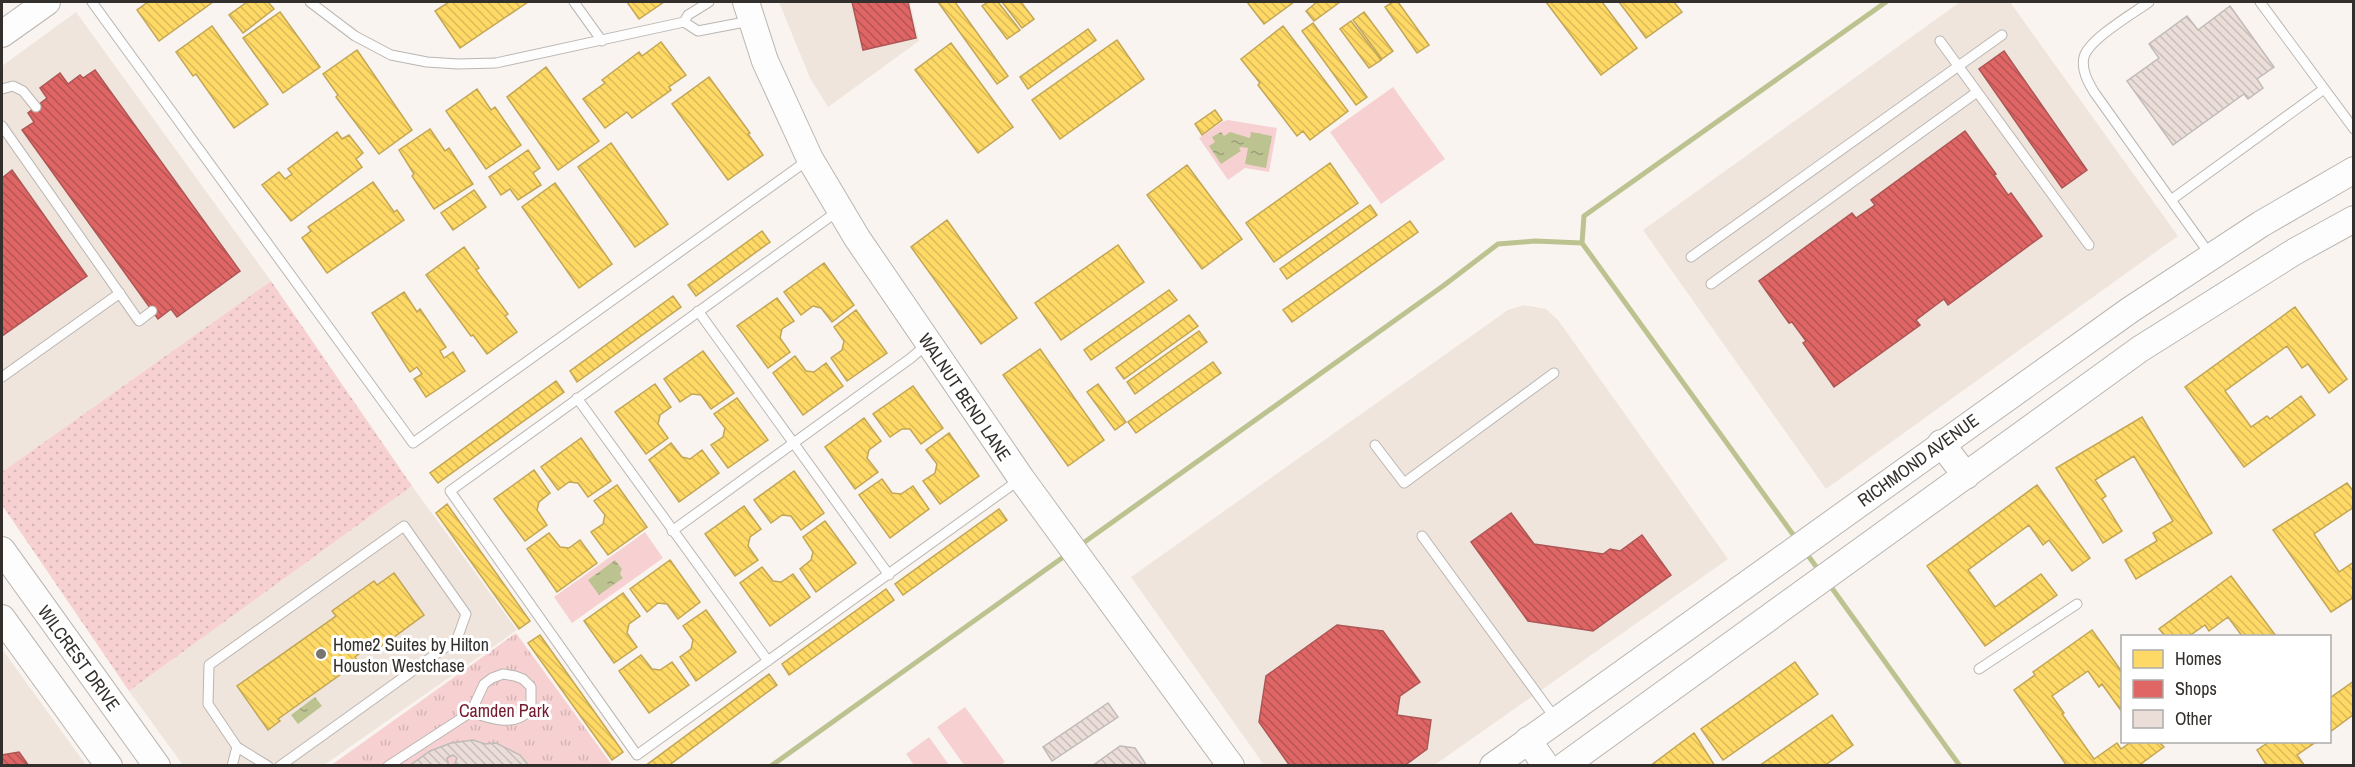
<svg xmlns="http://www.w3.org/2000/svg" width="2355" height="767" viewBox="0 0 2355 767" font-family="'Archivo Narrow',sans-serif">
<style>
.built{fill:#f0e5dc}
.grass{fill:url(#grass-dots)}
.park{fill:url(#park-tufts)}
.garden{fill:#f7d1d2}
.water{fill:url(#water-ripples)}
.homes{fill:url(#homes-back-hatch);stroke:#c2a655;stroke-width:1.5}
.shops{fill:url(#shops-back-hatch);stroke:#ac5655;stroke-width:1.5}
.lines{fill:none;stroke-linecap:round;stroke-linejoin:round}
.stream{stroke:#bdc390;stroke-width:5}
.building{fill:url(#building-back-hatch);stroke:#c0bbb8;stroke-width:1.5}
.lane-casing{stroke:#bab6b2;stroke-width:11}
.secondary-casing{stroke:#bab6b2;stroke-width:28}
.lane{stroke:#fefdfd;stroke-width:9}
.secondary{stroke:#fefdfd;stroke-width:26}
.poi-dot{fill:#787470;stroke:#fff;stroke-width:2}
.labels{text-anchor:middle;dominant-baseline:central;stroke-width:6;stroke-linejoin:round;paint-order:stroke}
.street-label{font-size:18px;fill:#332f2c;stroke:#fff}
.poi-label{font-size:18px;fill:#332f2c;stroke:#fff;text-anchor:start}
.park-label{font-size:18px;fill:#741a2f;stroke:#fff}
</style>
<defs>
<pattern id="grass-dots" width="8" height="8" patternUnits="userSpaceOnUse" patternTransform="scale(1.5)"><rect width="8" height="8" fill="#f7d1d2"/><path d="M2 2h.1M6 6h.1" fill="none" stroke="#d4b4b4" stroke-width="1.8" stroke-linecap="round"/></pattern>
<pattern id="park-tufts" width="24" height="20" patternUnits="userSpaceOnUse" patternTransform="scale(1.5)"><rect width="24" height="20" fill="#f7d1d2"/><path d="M3 7l-1-3M5 7V3M7 7l1-3M15 17l-1-3M17 17v-4M19 17l1-3" fill="none" stroke="#d4b4b4"/></pattern>
<pattern id="water-ripples" width="26" height="14" patternUnits="userSpaceOnUse" patternTransform="scale(1.5)"><rect width="26" height="14" fill="#bdc390"/><path d="M2 4q2-2 4 0t4 0M15 11q2-2 4 0t4 0" fill="none" stroke="#9a9f76"/></pattern>
<pattern id="homes-back-hatch" width="6" height="6" patternUnits="userSpaceOnUse" patternTransform="scale(1.5)"><rect width="6" height="6" fill="#ffd966"/><path d="M-1 5l2 2M0 0l6 6M5-1l2 2" fill="none" stroke="#dbbb59"/></pattern>
<pattern id="shops-back-hatch" width="6" height="6" patternUnits="userSpaceOnUse" patternTransform="scale(1.5)"><rect width="6" height="6" fill="#e06666"/><path d="M-1 5l2 2M0 0l6 6M5-1l2 2" fill="none" stroke="#b65454"/></pattern>
<pattern id="building-back-hatch" width="6" height="6" patternUnits="userSpaceOnUse" patternTransform="scale(1.5)"><rect width="6" height="6" fill="#ebddd8"/><path d="M-1 5l2 2M0 0l6 6M5-1l2 2" fill="none" stroke="#cabeba"/></pattern>
</defs>
<rect width="100%" height="100%" fill="#f9f4ef"/>
<path class="built" d="M779,2H910L919,41L828,107L810,78Z
M1960,2H2010L2178,236L1826,489L1643,230Z
M76,12L271,281L2,472V66Z
M1524,305L1546,309L1558,320L1728,559L1433,766L1264,765L1131,577L1508,310Z
M412,486L517,630L324,765H183L129,691Z
M2,649L86,765H2Z"/>
<path class="grass" d="M271,281L412,486L129,691L2,505V472Z"/>
<path class="park" d="M516,633L612,765L330,766Z"/>
<path class="garden" d="M1393,87L1445,159L1381,204L1330,132Z
M1228,120L1277,128L1269,172L1245,168L1228,180L1199,138L1222,122Z
M645,532L663,558L572,623L554,597Z
M965,707L1005,762L1000,765H964L937,727Z
M929,737L949,765H914L906,754Z"/>
<path class="water" d="M1221,132L1224,136L1230,132L1250,138L1251,132L1272,136L1266,168L1245,164L1248,148L1241,147L1239,148L1241,151L1221,164L1209,146L1215,142L1212,137Z
M615,560L622,569L620,574L623,578L599,595L588,580Z
M315,697L322,706L298,724L291,715Z"/>
<path class="homes" d="M148,2H213L159,41L137,10Z
M247,2H268L274,9L243,33L229,15Z
M449,2H528L460,48L435,11Z
M627,2H664L639,19Z
M938,2H955L1008,76L997,84Z
M988,2H998L1020,30L1007,39L982,6Z
M1002,2H1021L1034,19L1022,28Z
M1247,2H1294L1264,24Z
M1317,2H1340L1314,21L1306,11Z
M1393,2H1398L1429,45L1417,53L1385,7Z
M1546,2H1602L1637,48L1601,75Z
M1619,2H1674L1682,12L1646,38Z
M280,12L320,67L283,93L243,38Z
M1364,12L1393,51L1382,59L1353,20Z
M1351,21L1381,60L1369,68L1340,29Z
M1313,23L1367,97L1356,105L1302,31Z
M212,26L268,104L234,128L196,74L193,76L176,52Z
M1283,26L1348,111L1310,140L1303,131L1297,136L1258,85L1260,83L1241,59Z
M1088,29L1096,40L1028,89L1020,77Z
M1117,40L1144,79L1060,139L1032,100Z
M661,42L686,75L669,87L671,90L632,118L627,112L605,128L583,99L605,83L602,80L639,52L642,56Z
M951,43L1013,127L978,153L915,70Z
M357,50L412,130L379,154L336,97L338,95L323,74Z
M546,67L599,141L558,170L507,97Z
M709,77L750,133L748,134L763,155L728,180L672,104Z
M477,89L491,110L495,107L521,145L486,169L446,111Z
M1215,110L1222,120L1202,135L1195,124Z
M430,129L445,151L449,148L473,184L434,209L412,176L414,174L399,150Z
M337,132L342,139L349,135L363,153L356,159L362,167L291,221L262,185L279,172L285,179L292,174L288,169Z
M611,143L668,224L635,247L578,167Z
M528,150L540,168L533,173L541,185L518,200L510,189L501,195L489,177Z
M1330,163L1358,203L1274,262L1246,223Z
M1187,165L1242,239L1202,269L1147,195Z
M373,182L394,212L397,210L404,220L327,273L302,238L311,231L308,227Z
M555,183L612,264L579,288L522,207Z
M474,190L486,207L453,230L441,213Z
M1370,205L1377,215L1287,279L1280,269Z
M947,220L1017,318L981,344L911,247Z
M1410,221L1418,232L1292,322L1283,310Z
M762,231L770,242L696,296L688,285Z
M1118,245L1144,282L1061,340L1035,303Z
M464,247L479,268L476,270L508,314L505,316L517,332L487,354L473,335L471,336L426,275Z
M824,263L854,305L832,322L821,308L813,306L801,315L784,292Z
M1169,290L1177,300L1091,360L1084,350Z
M404,292L417,312L420,309L446,347L440,351L444,358L453,352L465,371L426,397L414,379L422,374L417,367L410,372L372,313Z
M673,296L681,307L577,382L570,371Z
M777,298L794,321L782,329L780,338L790,352L768,368L737,326Z
M2295,307L2347,379L2329,393L2308,364L2302,368L2287,346L2225,391L2251,427L2267,416L2270,419L2301,396L2315,415L2244,467L2185,387Z
M856,310L887,353L847,381L831,358L842,350L844,341L834,327Z
M1189,315L1198,326L1124,379L1116,368Z
M1199,331L1207,342L1135,394L1127,382Z
M1040,349L1104,440L1068,466L1003,375Z
M703,351L734,393L711,409L701,395L692,394L680,402L664,379Z
M795,356L806,371L814,372L826,363L843,386L803,415L773,373Z
M1213,362L1221,373L1136,433L1128,422Z
M556,381L564,392L438,483L430,473Z
M655,384L671,407L660,415L658,424L668,438L646,454L615,412Z
M1098,384L1126,422L1115,430L1087,392Z
M913,386L943,428L921,444L910,429H902L890,437L873,414Z
M737,398L768,440L728,468L711,445L723,437L725,428L714,414Z
M2142,417L2212,533L2136,579L2125,560L2157,541L2153,533L2173,521L2134,456L2095,480L2106,496L2102,499L2122,531L2103,543L2056,468Z
M864,418L881,441L869,450L867,458L878,472L855,489L825,447Z
M949,433L979,476L940,504L923,481L935,473L937,464L926,450Z
M581,438L611,481L588,497L578,483L569,482L558,490L541,467Z
M671,443L682,457L690,459L702,450L719,473L679,502L649,460Z
M534,470L550,493L539,502L537,510L547,525L525,541L494,499Z
M794,471L824,513L801,530L791,516L782,515L771,523L754,500Z
M882,479L892,493L901,494L913,486L929,509L890,538L859,495Z
M2347,483L2354,492V507L2314,534L2339,572L2354,562V597L2331,612L2273,530Z
M617,485L647,527L608,555L591,532L603,524L605,515L594,501Z
M2037,485L2090,558L2072,571L2049,540L2043,545L2029,525L1968,570L1995,607L2041,574L2057,595L1985,646L1927,566Z
M447,504L530,621L519,629L436,513Z
M744,506L761,529L750,537L748,546L758,560L735,576L705,534Z
M999,509L1007,520L903,595L895,584Z
M825,521L856,563L816,592L800,569L811,560L813,552L803,537Z
M549,533L560,547L569,548L580,540L597,563L557,592L527,549Z
M670,560L700,602L678,619L667,604L658,603L647,612L630,589Z
M762,567L773,581L781,582L793,574L810,597L770,626L740,583Z
M394,573L424,615L375,651L371,645L355,657L358,662L278,719L280,721L268,730L237,686L336,616L332,611L374,581L377,585Z
M2231,576L2276,636H2242L2228,617L2209,631L2205,625L2189,636H2165L2159,629Z
M886,589L894,600L789,675L782,664Z
M623,593L640,616L629,624L627,633L637,647L614,663L584,621Z
M706,610L736,652L696,681L680,657L691,649L693,640L683,626Z
M2092,630L2122,672V712L2102,684L2099,687L2088,671L2052,696L2064,713L2062,714L2094,759L2117,743L2121,749L2131,742H2159L2164,747L2138,766H2067L2014,690L2035,675L2033,672Z
M540,635L623,752L612,760L528,643Z
M641,655L652,669L660,670L672,662L689,685L649,713L619,671Z
M1795,662L1818,694L1723,760L1701,729Z
M769,674L777,685L668,766H645Z
M2354,681V714L2330,732V698Z
M1832,715L1853,745L1824,766H1759Z
M1694,733L1715,766H1650Z
M2269,742H2316L2297,755L2305,766H2267L2257,750Z"/>
<path class="shops" d="M852,2H908L916,38L863,50Z
M2004,51L2087,170L2062,188L1979,69Z
M95,70L240,271L177,317L171,309L158,319L22,130L34,122L28,113L47,98L40,88L60,73L68,84L80,75L83,78Z
M1965,131L1996,174L1994,175L2008,195L2011,193L2042,236L1948,305L1944,299L1916,320L1920,325L1834,387L1803,343L1806,341L1792,322L1789,323L1759,281L1852,213L1856,218L1875,205L1871,200Z
M12,170L87,276L2,336V178Z
M1511,513L1534,544L1603,554L1610,549L1620,551L1642,535L1671,575L1593,631L1528,621L1471,542Z
M1337,625L1383,631L1420,682L1400,696L1397,715L1431,720L1427,749L1404,766H1290L1259,722L1266,676Z
M489,748L510,756L521,766H478Z
M19,752L29,766H2V755Z"/>
<g class="lines">
<path class="stream" d="M1797,540L1582,243L1584,216L1886,2
M1079,546L1443,286L1498,244L1535,241L1582,243
M1804,550L1820,572
M1829,584L1960,766
M771,766L1069,553"/>
</g>
<path class="building" d="M2230,6L2274,67L2257,79L2263,88L2248,99L2244,94L2173,145L2127,81L2159,58L2149,44L2187,16L2198,30Z
M1108,703L1118,717L1052,761L1043,747Z
M473,740L485,744L496,743L520,755L529,766H454L457,758L453,755L447,758L449,766H409L430,751L451,743Z
M1120,746L1135,748L1147,766H1092Z"/>
<g class="lines">
<g class="lane-casing">
<path id="lane" d="M92,2L413,443L808,160
M310,2L355,36L391,55L427,62L458,64L496,63L684,22
M574,2L602,41
M709,2L688,15L684,22L698,31L750,21
M2149,2C2134,13 2089,39 2084,57C2081,70 2088,82 2094,92L2211,256
M2260,2L2354,129
M1940,41L2089,245
M2,89L13,86L23,91L36,107
M2,126L139,321L152,311
M2171,200L2324,89
M838,211L450,491L637,755L1019,480
M1691,257L2002,35
M1711,284L1977,92
M698,311L889,575
M2,377L120,293
M577,398L768,661
M1375,445L1404,483L1554,373
M672,531L911,358L927,344
M1422,536L1555,718
M1979,669L2077,604
M232,766L237,747
M268,766L237,747L208,704L209,665L404,526L466,614L457,639L280,766
M388,766L471,712L484,684L492,678L503,674L515,676L523,679L531,687V709C515,728 491,719 471,712"/>
</g>
<g class="secondary-casing">
<path id="secondary" d="M746,2L765,61L810,159L857,238L1021,478L1231,766
M2,34L47,2
M1941,443L1966,476
M2,550L157,766
M2,618L109,766
M1528,740L1546,766
M1493,766L2130,310L2261,224L2354,170
M1564,766L2140,349L2294,252L2354,219"/>
</g>
<use href="#lane" class="lane"/>
<use href="#secondary" class="secondary"/>
</g>
<circle class="poi-dot" cx="321" cy="654" r="6"/>
<g class="labels">
<g class="street-label">
<text transform="translate(965 397) rotate(56)">WALNUT BEND LANE</text>
<text transform="translate(1918 460) rotate(-36)">RICHMOND AVENUE</text>
<text transform="translate(79 658) rotate(54)">WILCREST DRIVE</text>
</g>
<g class="poi-label">
<text x="333" y="644">Home2 Suites by Hilton<tspan x="333" dy="21">Houston Westchase</tspan></text>
</g>
<g class="park-label">
<text x="504" y="710">Camden Park</text>
</g>
</g>
<rect width="2355" height="767" fill="none" stroke="#332f2c" stroke-width="6"/>
<rect x="2121" y="635" width="210" height="108" fill="#ffffff" stroke="#adacab" stroke-width="1.5"/>
<rect x="2133" y="650" width="30" height="18" fill="#ffd966" stroke="#adacab" stroke-width="1.5"/>
<text x="2175" y="665" font-size="18" fill="#332f2c">Homes</text>
<rect x="2133" y="680" width="30" height="18" fill="#e06666" stroke="#adacab" stroke-width="1.5"/>
<text x="2175" y="695" font-size="18" fill="#332f2c">Shops</text>
<rect x="2133" y="710" width="30" height="18" fill="#ebddd8" stroke="#adacab" stroke-width="1.5"/>
<text x="2175" y="725" font-size="18" fill="#332f2c">Other</text>
</svg>
